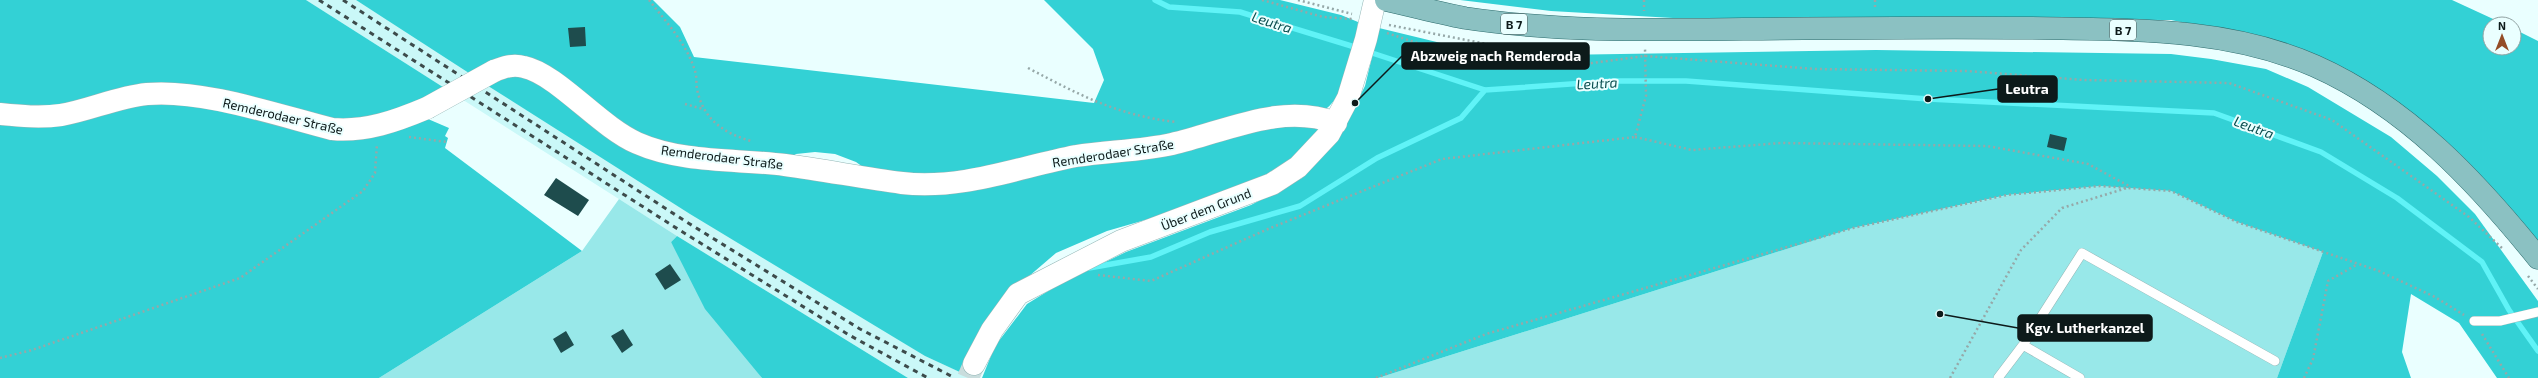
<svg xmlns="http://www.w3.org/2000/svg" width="2538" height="378" viewBox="0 0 2538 378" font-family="'Exo 2',sans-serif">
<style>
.built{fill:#caf8f8}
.green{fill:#98e8e9}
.forest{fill:#33d1d5}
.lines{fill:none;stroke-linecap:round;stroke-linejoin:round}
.stream{stroke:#60f3f7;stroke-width:5.5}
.building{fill:#1e4c4d}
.secondary-tunnel{stroke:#c9dddd;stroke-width:22;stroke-dasharray:22 11;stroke-linecap:butt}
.lane-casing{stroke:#94b6b6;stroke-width:10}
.secondary-casing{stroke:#94b6b6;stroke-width:23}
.primary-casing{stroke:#2d6c6d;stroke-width:23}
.path{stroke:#96a8a8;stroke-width:2.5;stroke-dasharray:2 3;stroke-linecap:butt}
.lane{stroke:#fff;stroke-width:9}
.secondary{stroke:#fff;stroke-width:22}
.primary{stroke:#8bc1c2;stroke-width:22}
.rail{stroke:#3d4b4b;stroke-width:3;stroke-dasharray:5 5;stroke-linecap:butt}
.secondary-bridge-casing{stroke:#94b6b6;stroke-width:23;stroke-linecap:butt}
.secondary-bridge{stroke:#fff;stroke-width:22}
.labels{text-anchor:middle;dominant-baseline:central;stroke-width:4;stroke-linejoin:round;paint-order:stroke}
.shield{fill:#eaffff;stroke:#4f5f5f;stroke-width:1}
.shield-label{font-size:12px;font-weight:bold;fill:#0d1a1a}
.street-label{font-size:13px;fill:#0d1a1a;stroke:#eaffff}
.water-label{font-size:14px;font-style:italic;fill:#084d4e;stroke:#eaffff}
.leader{fill:none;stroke:#0d1a1a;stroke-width:1.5}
.callout-dot{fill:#0d1a1a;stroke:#eaffff;stroke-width:1.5}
.callout{fill:#0d1a1a;stroke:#0d1a1a;stroke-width:1.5}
.callout-label{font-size:14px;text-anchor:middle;font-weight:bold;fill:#fff}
</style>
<rect width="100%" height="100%" fill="#eaffff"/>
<path class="built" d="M306,0H356L925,356L973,378H908L677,236Z"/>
<path class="green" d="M2100,186L2171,191L2237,222L2323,252L2277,378H1378L1853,228L2008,195Z
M619,199L677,236L671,242L762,378H379L582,251Z"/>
<path class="forest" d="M0,0H306L446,89L424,101L352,124L209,93L61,109H0Z
M356,0H653L680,27L694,57L1094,103L1104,80L1093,49L1044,0H1280L1341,15L1358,22C1356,47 1345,101 1321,112L998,172L874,175L856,162L835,154L815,152L796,154L784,162L656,146L546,71L472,75Z
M1460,0H2452L2504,24H2490V48H2514V29L2538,41V244L2459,153L2404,111L2221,30L2171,20L1673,18L1551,11Z
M1379,28L1445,44L1497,52L1557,55L1876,50L2171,54L2211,59L2266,69L2308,87L2391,137L2437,176L2475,214L2538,301V378H2497L2459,323L2411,294L2402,352L2411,378H2277L2323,252L2237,222L2171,191L2100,186L2007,195L1853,228L1378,378H982L995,346L1027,304L1058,285L1126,252L1251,205L1302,178L1344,128L1365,86Z
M523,72L618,137L888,184L1260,123L1319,128L1294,161L1211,201L1107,231L1056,253L1021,283L964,374L925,356L690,214L485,84Z
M165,98L331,134L421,116L449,128L445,136L448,138L445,148L582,251L379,378H0V120Z
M677,236L908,378H762L705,309L671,242Z"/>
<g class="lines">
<path class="stream" d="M1155,0L1169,7L1240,12L1358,48
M1366,51L1485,90L1614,81H1686L1928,99L2214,113L2321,152L2397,198L2482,262L2509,310L2538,351
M1089,268L1151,257L1210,232L1300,206L1377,158L1461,118L1485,90"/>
</g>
<path class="building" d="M585,27L586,46L570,47L568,28Z
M2050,134L2067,138L2064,151L2047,147Z
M556,178L589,200L578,216L544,195Z
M670,264L681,280L665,290L655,274Z
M623,329L633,345L622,353L611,336Z
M566,331L574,345L561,353L553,339Z"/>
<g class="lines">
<path class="secondary-tunnel" d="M968,378L974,364"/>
<g class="lane-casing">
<path id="lane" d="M2474,321H2500L2538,312
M2023,345L2080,378
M1998,378L2023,345L2082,253L2275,361"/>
</g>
<g class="secondary-casing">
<path id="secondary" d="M494,71C504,67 513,64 524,67C557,74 600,127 637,143C682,163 737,159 785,165C824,170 863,178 902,183C962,190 1019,167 1076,156C1108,151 1141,151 1172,144C1225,132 1281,102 1336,123
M0,114C20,116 41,118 61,115C90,110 117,97 147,94C202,89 277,115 332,129C366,132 396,121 427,108
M974,364L992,330L1018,294L1121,241L1272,184L1298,167L1329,134L1348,98L1366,39L1375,0"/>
</g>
<g class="primary-casing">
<path id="primary" d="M1386,0C1412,6 1439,13 1465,18C1557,32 1651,30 1743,29C1838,28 1933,27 2028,28C2125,30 2224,26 2315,66C2407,107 2476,181 2538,258"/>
</g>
<path class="path" d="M649,0C666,22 687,44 695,71C697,77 696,84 697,89C703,119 723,133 751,141
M1262,0L1323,17L1352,19
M1298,0L1352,14
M1644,0V11
M1875,0V10
M1389,25L1492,45L1525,49L1590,50
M1387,33L1447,53L1469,63L1498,68H1554L1645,56L1815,69L1967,71L2084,80L2229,83L2332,120L2469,217L2504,250
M1028,68C1080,95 1116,115 1176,122
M685,104L703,109
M409,137L447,142
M1635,137L1692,150L1781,143L1987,146L2088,164L2129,186
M1098,275L1151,281L1268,229L1442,159L1635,137L1646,96L1645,48
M2528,276L2538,289
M2482,334L2509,378
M0,358L32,350L240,278L363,191L375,173L377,144
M1376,378L1486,334L1853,228L2007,195L2100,186L2171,191L2237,222L2379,271L2435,297L2464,315
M1950,378L2021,250L2062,208L2127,188
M2304,378L2313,359L2328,281L2358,264"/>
<use href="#lane" class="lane"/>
<use href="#secondary" class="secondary"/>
<use href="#primary" class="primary"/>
<path class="rail" d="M319,0L681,231L849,335L928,378
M343,0L685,221L860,329L955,378"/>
<g class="secondary-bridge-casing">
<path id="secondary-bridge" d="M427,108L494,71"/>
</g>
<use href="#secondary-bridge" class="secondary-bridge"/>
</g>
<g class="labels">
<g class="shield">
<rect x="1501" y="14" width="26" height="20" rx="3"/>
<rect x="2110" y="20" width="26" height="20" rx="3"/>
</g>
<g class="shield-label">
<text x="1514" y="24">B 7</text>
<text x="2123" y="30">B 7</text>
</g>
<g class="street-label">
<text transform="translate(283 116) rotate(13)">Remderodaer Straße</text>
<text transform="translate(1113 153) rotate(-9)">Remderodaer Straße</text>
<text transform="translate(722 157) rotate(7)">Remderodaer Straße</text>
<text transform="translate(1206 209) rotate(-21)">Über dem Grund</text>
</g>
<g class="water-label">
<text transform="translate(1272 22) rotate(18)">Leutra</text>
<text transform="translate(1597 83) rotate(-3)">Leutra</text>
<text transform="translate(2254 127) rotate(20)">Leutra</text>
</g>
</g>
<path class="leader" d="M1355 103L1402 56M1928 99L1998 89M1940 314L2018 328"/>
<g class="callout-dot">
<circle cx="1355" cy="103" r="4"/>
<circle cx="1928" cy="99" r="4"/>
<circle cx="1940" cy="314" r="4"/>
</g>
<g class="callout">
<rect x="1402" y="43" width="187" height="26" rx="4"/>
<rect x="1998" y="76" width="59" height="26" rx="4"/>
<rect x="2018" y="315" width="134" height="26" rx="4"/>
</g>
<g class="callout-label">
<text x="1496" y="61">Abzweig nach Remderoda</text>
<text x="2027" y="94">Leutra</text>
<text x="2085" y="333">Kgv. Lutherkanzel</text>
</g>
<g transform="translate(2502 36)"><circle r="19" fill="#eaffff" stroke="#92a3a3"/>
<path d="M0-3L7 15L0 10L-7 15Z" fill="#944d27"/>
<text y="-6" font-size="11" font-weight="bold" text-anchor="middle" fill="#0d1a1a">N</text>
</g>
</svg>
